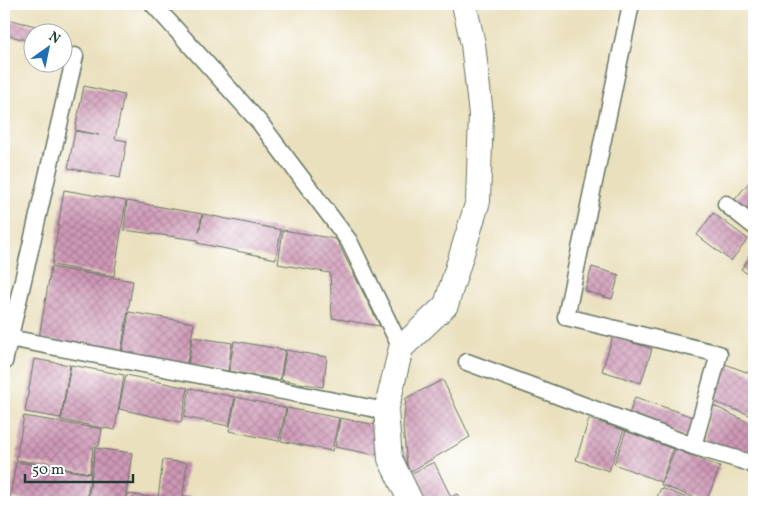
<svg xmlns="http://www.w3.org/2000/svg" width="758" height="506" viewBox="0 0 758 506" font-family="Vollkorn,serif">
<style>
.building{fill:url(#building-cross-hatch)}
.lines{fill:none;stroke-linecap:round;stroke-linejoin:round}
.street-casing{stroke:#667664;stroke-width:19}
.secondary-casing{stroke:#667664;stroke-width:26}
.street{stroke:#fff;stroke-width:16}
.secondary{stroke:#fff;stroke-width:24}
</style>
<defs>
<pattern id="building-cross-hatch" width="8" height="8" patternUnits="userSpaceOnUse" patternTransform="scale(1.25)"><rect width="8" height="8" fill="#cf98b6"/><path d="M0 0l8 8M0 8l8-8" fill="none" stroke="#a77d95"/></pattern>
</defs>
<rect width="100%" height="100%" fill="#fff"/>
<filter id="ink" filterUnits="userSpaceOnUse"><feTurbulence type="fractalNoise" baseFrequency=".02" numOctaves="2"/><feDisplacementMap in="SourceGraphic" scale="10" xChannelSelector="R" yChannelSelector="G"/><feConvolveMatrix kernelMatrix="1 2 1 2 8 2 1 2 1" color-interpolation-filters="sRGB"/></filter>
<filter id="wash" filterUnits="userSpaceOnUse"><feTurbulence type="fractalNoise" baseFrequency=".0096" numOctaves="4" result="noise"/><feDisplacementMap in="SourceGraphic" scale="20" xChannelSelector="R" yChannelSelector="G"/><feGaussianBlur stdDeviation="1.12" result="paint"/><feColorMatrix in="noise" values="0 0 0 0 0 0 0 0 0 0 0 0 0 0 0 0 0 1.4 0 .05"/><feComposite in="paint" operator="in"/></filter>
<g filter="url(#wash)">
<rect width="100%" height="100%" fill="#eae0bd"/>
<g id="blocks">
<path class="building" d="M4,18L47,29L46,32H32V42L4,34Z
M84,86L124,95L115,139L127,141L120,178L68,168L75,131L99,135L75,130Z
M749,182L754,187V218L733,202Z
M64,190L126,201L114,276L52,265Z
M127,201L202,214L199,232L203,214L281,230L276,259L197,243L198,240L124,230Z
M713,213L748,239L731,261L697,235Z
M283,230L336,239L380,326L332,318L330,273L278,264Z
M754,252V279L741,269Z
M51,267L133,281L121,352L39,338Z
M592,267L619,275L612,299L585,291Z
M129,312L194,323L187,364L122,353Z
M613,336L652,349L641,383L602,371Z
M193,337L232,343L228,371L188,364Z
M234,341L285,350L280,380L229,371Z
M286,350L327,357L323,387L281,380Z
M34,359L70,365L61,418L25,412Z
M725,364L754,375V414L753,416L712,401Z
M71,365L124,375L115,430L61,420Z
M126,375L188,388L181,422L119,409Z
M443,380L470,437L408,473L403,428L406,398Z
M190,388L235,397L229,426L184,417Z
M236,397L286,408L279,441L229,431Z
M635,397L696,418L689,438L628,417Z
M712,405L754,425V460L704,441Z
M287,408L339,418L332,451L281,441Z
M24,416L102,429L99,446L93,447L90,473L16,460Z
M340,418L382,426L376,455L335,447Z
M589,419L624,430L609,471L576,460Z
M626,431L673,449L661,482L614,464Z
M95,448L132,453L125,502H88Z
M675,449L720,467L706,502L661,485Z
M163,460L187,463L183,496L215,500V502H127L128,494L158,498Z
M16,462L91,474L86,502H34L10,498Z
M434,462L451,497L457,494L462,502H422L408,475Z
M661,488L698,502H655Z"/>
</g>
</g>
<g filter="url(#ink)">
<use href="#blocks" fill-opacity="0" stroke="#667664" stroke-width="1"/>
<g class="lines">
<g class="street-casing">
<path id="street" d="M153,4L260,123L349,241L401,348
M631,4L566,317L719,354L693,446
M726,204L754,226
M9,338L386,411
M4,362L75,56
M467,362L693,446L750,463L754,466"/>
</g>
<g class="secondary-casing">
<path id="secondary" d="M411,502L390,459L386,411L401,348L446,305L478,201L481,115L473,44L464,4"/>
</g>
<use href="#street" class="street"/>
<use href="#secondary" class="secondary"/>
</g>
</g>
<rect width="758" height="506" fill="none" stroke="#fff" stroke-width="20"/>
<g transform="translate(48 48) rotate(33)"><circle r="24" fill="#ffffff" stroke="#a5b1ae"/>
<path d="M0-4L9 19L0 12L-9 19Z" fill="#1f6fb2"/>
<text y="-8" font-size="14" font-weight="bold" text-anchor="middle" fill="#1f3d34">N</text>
</g>
<path d="M25 474v8h108v-8" fill="none" stroke="#1f3d34" stroke-width="2.5"/>
<text x="32" y="474" font-size="15" fill="#1f3d34" stroke="#ffffff" stroke-width="4" paint-order="stroke">50 m</text>
</svg>
